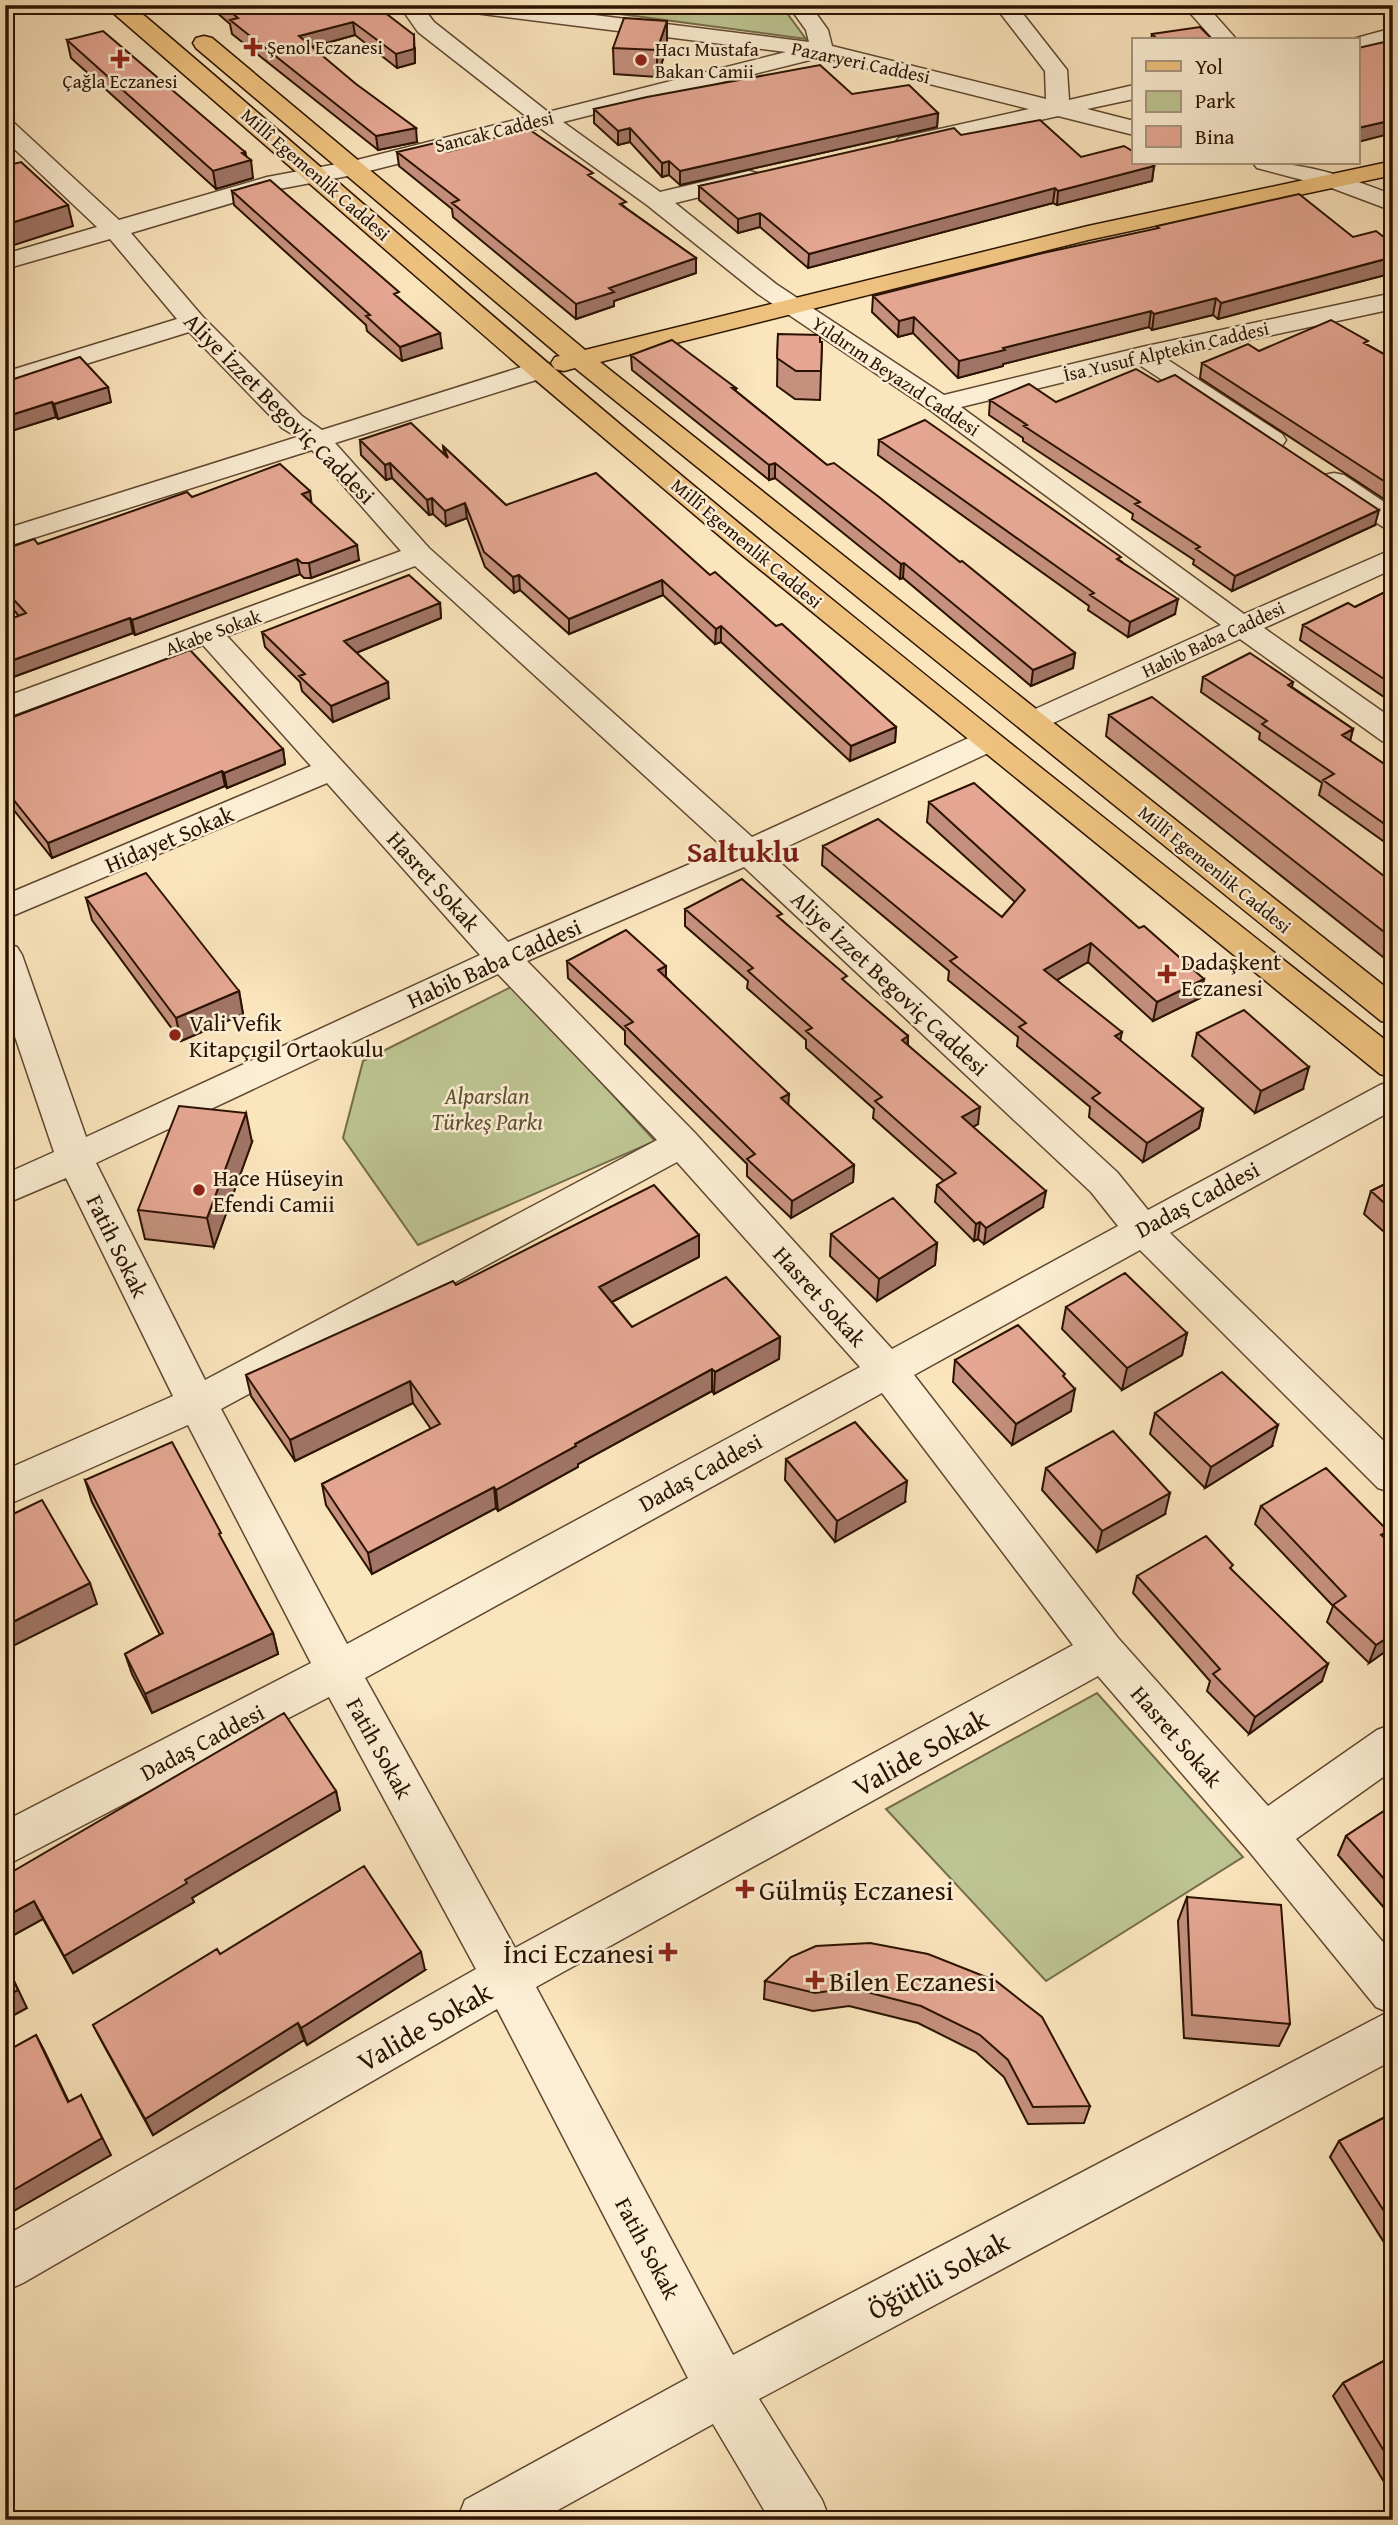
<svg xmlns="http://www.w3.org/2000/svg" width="1398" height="2525" viewBox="0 0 1398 2525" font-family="'Gentium Book Plus',serif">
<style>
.green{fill:#bdc592;stroke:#746c49;stroke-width:2}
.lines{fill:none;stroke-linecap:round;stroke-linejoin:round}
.minor-casing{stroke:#5f472f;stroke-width:3}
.major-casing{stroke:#2b1200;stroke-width:3}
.minor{fill:#fceed4;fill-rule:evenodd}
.major{fill:#eec27e;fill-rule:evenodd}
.wall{fill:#c5907e;stroke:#2b1200;stroke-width:2}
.shaded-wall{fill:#a07567;stroke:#2b1200;stroke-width:2}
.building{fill:#e5a793;stroke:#2b1200;stroke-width:2}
.poi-dot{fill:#8f2418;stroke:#fceed4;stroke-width:2.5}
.labels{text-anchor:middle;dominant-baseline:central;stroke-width:5;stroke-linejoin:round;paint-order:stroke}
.far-poi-label{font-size:19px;fill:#2b1200;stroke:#fceed4;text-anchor:start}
.far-street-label{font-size:19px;fill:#2b1200;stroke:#fceed4}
.street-label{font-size:23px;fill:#2b1200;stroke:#fceed4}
.poi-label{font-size:23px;fill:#2b1200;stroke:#fceed4;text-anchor:start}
.park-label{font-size:23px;font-style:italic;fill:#5e5133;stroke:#fceed4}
.near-street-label{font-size:28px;fill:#2b1200;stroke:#fceed4}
.near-poi-label{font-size:28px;fill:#2b1200;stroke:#fceed4;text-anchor:start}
.district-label{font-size:30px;font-weight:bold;fill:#7a1f14;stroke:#fceed4}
</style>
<rect width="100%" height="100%" fill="#fbe5bd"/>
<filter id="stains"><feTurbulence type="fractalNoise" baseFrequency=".00286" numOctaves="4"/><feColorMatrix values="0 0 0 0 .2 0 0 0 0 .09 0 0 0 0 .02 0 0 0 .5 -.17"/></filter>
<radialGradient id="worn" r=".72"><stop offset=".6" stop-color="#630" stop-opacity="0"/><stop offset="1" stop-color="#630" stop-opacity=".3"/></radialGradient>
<path class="green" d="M597,5H781L806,39L590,10Z
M513,986L655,1141L418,1245L343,1138L363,1061Z
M1097,1693L1243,1857L1046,1981L886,1809Z"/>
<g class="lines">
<g class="minor-casing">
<path id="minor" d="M73,5H158L155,10L147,11H84L76,10Z
M399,5H421L434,22L548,112L786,52L459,11L451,10L448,5H514L809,42L806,30L788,5H810L828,30L832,46L1046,99L1045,71L994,5H1016L1067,70L1069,100L1134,85V99L1087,109L1134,121V135L1058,116L907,150L899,148L895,143L899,138L1029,109L822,57L563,122L660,192L749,171L757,173L761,178L757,183L675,203L776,284L944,395L1142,347L1393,293V309L1165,358L1282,434L1286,440L1282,446L1272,448L1262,446L1138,364L961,407L1244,614L1393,549V569L1264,628L1393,719V744L1382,741L1240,639L1033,732L1022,729L1017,722L1022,715L1221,625L930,410L758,294L647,205L540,128L353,175L279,189L131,233L203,317L302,416L322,430L531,364L540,362L549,364L553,370L549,376L335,443L429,548L752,837L975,735L986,732L997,735L1002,742L997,749L771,854L1117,1172L1148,1210L1380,1085L1393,1081V1110L1170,1233L1393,1450V1493L1378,1488L1140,1250L914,1375L1118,1638L1268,1806L1377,1730L1393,1724V1770L1296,1839L1393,1954V2060L759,2399L822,2500L830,2520H770L713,2424L540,2520H457L465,2500L688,2378L497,2009L23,2283L5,2291V2236L476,1969L329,1697L5,1866V1821L311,1663L188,1425L5,1506V1470L173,1396L66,1178L5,1204V1174L54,1152L5,1007V943L17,947L22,955L86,1137L480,955L327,783L5,919V895L311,766L203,645L5,718V697L401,551L312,450L5,547V529L297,437L282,428L189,332L5,389V372L177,319L110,239L5,269V254L97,227L5,140V120L13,122L119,220L267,177L353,161L527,117L418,32ZM415,566L725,849L508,942L227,636ZM744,867L1091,1192L1118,1226L892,1349L695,1133L527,961ZM498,974L657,1140L205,1380L96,1163ZM677,1162L860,1367L347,1644L221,1409ZM882,1393L1073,1645L515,1948L365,1678ZM1098,1676L1248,1850L1376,2007L1388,2012L733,2355L536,1987Z
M1183,5H1206L1237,40H1214Z
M1393,28V42L1358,50V40H1349Z
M1253,163C1303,161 1347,177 1393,195V211L1329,187L1257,168Z
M1334,473L1344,475L1393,508V530L1383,527L1324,487L1320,481L1324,475Z"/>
</g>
<g class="major-casing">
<path id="major" d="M104,5H129L146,17C317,162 485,312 658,456C899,657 1146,852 1393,1046V1078L1380,1074L741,554L532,377Z
M204,36L212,38L585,350L1088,226L1393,161V175L1088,240L600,362L1393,993V1024L1381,1021L575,368L564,371L555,369L551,363L555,357L560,356L196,48L193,43L196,38Z"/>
</g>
<use href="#minor" class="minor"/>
<use href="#major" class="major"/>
</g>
<path class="wall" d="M208,5H375L415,48V63L397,68L355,35L312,47L417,142L378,150L232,34L230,24Z
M1152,34L1213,40H1151Z
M67,40L245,152L253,178L216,189L71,58Z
M667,47L657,77L614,74L613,48Z
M852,94L938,113L937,127L680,185L669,175L662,177L630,142L618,145L594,123V109Z
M961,135L1081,157L1154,166L1152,181L1057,205L1053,203L808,268L760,227L738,233L699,200V186Z
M397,152H448L593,179L626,208L696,258V273L614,301V306L576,319L453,217L452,209L399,166Z
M232,191L399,298L442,348L402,361L367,331L366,325L234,205Z
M1157,226L1353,237L1393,244V273L1218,319L1213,315L1152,330L1149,327L1003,364V366L958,378L913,333L898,337L872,312L873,296L1157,229Z
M778,334L822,342L820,400L795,399L777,386Z
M1367,345L1393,359V505L1200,378L1202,363L1259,351Z
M631,355L736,388V391L827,465L1075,653L1073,668L1031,686L903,578L900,579L775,478L769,480L632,370Z
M5,382L111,402L58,419L56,417L5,433Z
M990,400L1056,402L1375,525L1232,591L1193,564L1194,560L1132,519L1133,514L1023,441V438L989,415Z
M360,440L444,454L443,446L506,505L710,575L776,626L896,727L895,742L850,761L721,642L715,644L663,595L569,634L520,590L514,593L485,567L467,518L446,526L433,514L429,515L392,478L386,480L361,455Z
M879,440L1121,561L1175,614L1128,637L1088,610L1089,606L878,455Z
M192,497L311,503L359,560L311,578H304L300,574L135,635L133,633L5,680V621L19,616L5,600V549L38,544Z
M1393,588V703L1300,640L1303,625L1355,607Z
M440,603L441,618L356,653L389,698L333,722L302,691L300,682L265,647L262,632Z
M1203,677L1293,682L1292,687L1353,729L1350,741L1393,770V848L1319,795L1322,783L1259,739L1260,733L1201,692Z
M1109,715L1393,883V965L1106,736Z
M5,720L283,749L285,764L227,788L225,786L52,858L5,799Z
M929,802L1200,998L1153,1021L1088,962L1057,980L1120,1041L1203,1109L1199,1128L1143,1162L1089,1117L1090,1107L1017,1046L1018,1037L948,980L949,971L822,865L823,846L1002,917L1015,902L927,822Z
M86,898L239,991L243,1014L181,1041L92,920Z
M685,909L782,920L847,984L908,1036V1045L978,1124L972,1127L1043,1207L984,1244L978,1239L974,1241L935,1202L937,1185L944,1181L873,1118L874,1109L806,1048V1040L747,988L748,981L685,926Z
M567,961L666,977L788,1105L854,1165L853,1182L791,1218L747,1176V1164L625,1044V1031L568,978Z
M1197,1033L1303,1089L1255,1113L1192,1056Z
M252,1142L214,1247L145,1239L138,1210Z
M1393,1180V1240L1364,1214L1371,1191Z
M831,1234L937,1243L935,1265L877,1301L830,1256Z
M699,1257L612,1302L632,1327L780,1337L779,1359L714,1394L712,1391L578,1464V1467L498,1511L496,1508L372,1574L326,1505L322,1484L431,1429L413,1403L295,1461L251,1396L246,1375L456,1285Z
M1066,1307L1187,1333L1182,1355L1122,1390L1062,1329Z
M955,1360L1065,1378L1071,1411L1012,1445L953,1382Z
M1155,1413L1272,1446L1205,1488L1150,1434Z
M786,1459L905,1502L835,1542L785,1480Z
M1046,1468L1165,1514L1097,1552L1042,1490Z
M85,1480L224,1544L273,1633L278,1654L152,1713L132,1674L125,1654L160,1635L92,1502Z
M1261,1506L1385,1538L1393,1646L1369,1663L1327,1622L1333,1606L1255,1524Z
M1231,1569L1322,1681L1249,1734L1207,1691L1210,1681L1133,1593L1137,1576Z
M336,1791L340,1810L192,1898L194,1902L73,1973L43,1919L5,1876Z
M1393,1805V1918L1338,1855L1346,1836Z
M1187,1897L1290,2024L1279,2046L1184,2038L1178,1921Z
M870,1943L1090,2106L1084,2123L1028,2124L1004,2077L976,2052L918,2023L849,2006L813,2011L764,1999L765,1981Z
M220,1954L425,1970L307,2045L304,2040L153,2135L102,2042L93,2025Z
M1393,2113V2255H1392L1330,2157L1339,2141Z
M1393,2356V2497L1333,2396L1343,2383Z"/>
<path class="shaded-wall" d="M667,21V47L657,77V50Z
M353,22L355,35L301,50L299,36Z
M414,35L415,63L397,68L396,54Z
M938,113L937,127L680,185V171Z
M1393,120V133L1358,142V128Z
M416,128L417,142L378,150L376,136Z
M630,128V142L618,145V131Z
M245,152L246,161L251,160L253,178L216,189L213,171Z
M669,161V175L662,177V163Z
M1154,166L1152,181L1057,205L1058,191Z
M1055,188L1053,203L808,268L809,254Z
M68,205L73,226L5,248V225Z
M760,213V227L738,233V219Z
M1393,257V273L1218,319L1221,303Z
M696,258V273L614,301V306L576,319V304L609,288Z
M1216,298L1213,315L1152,330L1154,314Z
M1151,311L1149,327L1003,364V366L958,378L959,361L1003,348Z
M914,317L913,333L898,337L899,321Z
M440,333L442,348L402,361L400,347Z
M108,387L111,402L58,419L54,404Z
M52,402L56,417L5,433V417Z
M390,463L392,478L386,480L385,465Z
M775,463V478L769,480V465Z
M310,491L312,506L302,494Z
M432,498L433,514L429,515L427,500Z
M465,503L467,518L446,526L445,511Z
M1379,510L1375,525L1232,591L1235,576Z
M357,545L359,560L311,578L309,563Z
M297,559L300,574L135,635L132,620Z
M904,563L903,578L900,579L901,564Z
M519,575L520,590L514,593L513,577Z
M662,580L663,595L569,634V619Z
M1178,599L1175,614L1128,637L1130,622Z
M440,603L441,618L346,657L344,641Z
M130,618L133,633L5,680V663Z
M721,626V642L715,644L716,629Z
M1075,653L1073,668L1031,686L1033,670Z
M388,682L389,698L333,722L331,706Z
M896,727L895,742L850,761L851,746Z
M1353,729L1349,745L1342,735Z
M283,749L285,764L227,788L224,773Z
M222,771L225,786L52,858L48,843Z
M1091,943L1088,962L1041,989L1044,970Z
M666,966V983L658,970Z
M1204,979L1200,998L1153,1021L1157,1002Z
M239,991L243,1014L181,1041L176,1018Z
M1122,1032L1118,1051L1115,1036Z
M908,1036L907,1053L902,1040Z
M1309,1067L1303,1089L1255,1113L1261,1091Z
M789,1094L788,1111L781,1098Z
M980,1107L978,1124L960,1134L962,1117Z
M1203,1109L1199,1128L1143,1162L1147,1143Z
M246,1113L252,1142L214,1247L207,1218Z
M854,1165L853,1182L791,1218L792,1201Z
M1046,1191L1043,1207L984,1244L986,1228Z
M980,1222L978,1239L974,1241L976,1224Z
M699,1235V1257L600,1308L599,1287Z
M937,1243L935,1265L877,1301L879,1279Z
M1187,1333L1182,1355L1122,1390L1127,1368Z
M780,1337L779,1359L714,1394L715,1372Z
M712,1369V1391L578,1464V1467L498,1511L496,1490L575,1444Z
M410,1381L413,1403L295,1461L290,1440Z
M1075,1389L1071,1411L1012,1445L1016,1424Z
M1278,1425L1272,1446L1205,1488L1211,1467Z
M907,1481L905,1502L835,1542L837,1521Z
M494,1487L496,1508L372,1574L368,1553Z
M1170,1493L1165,1514L1097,1552L1102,1531Z
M90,1583L97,1604L5,1650V1626Z
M273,1633L278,1654L152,1713L145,1694Z
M1393,1634V1646L1369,1663L1376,1645Z
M1328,1664L1322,1681L1249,1734L1255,1717Z
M336,1791L340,1810L192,1898L194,1902L73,1973L64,1956L185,1880Z
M34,1901L43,1919L5,1940V1917Z
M421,1952L425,1970L307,2045L301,2028Z
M5,1962L27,2008L5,2020Z
M298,2023L304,2040L153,2135L145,2119Z
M36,2035L45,2052L77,2119L68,2102Z
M81,2095L111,2155L5,2216V2195Z"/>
<path class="building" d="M222,5H375L414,35V49L396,54L353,22L299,36L356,84L416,128L376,136L230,20L238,18Z
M624,18L667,21L657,50L613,48Z
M1200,27L1213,40H1158L1152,34Z
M103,31L245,152L242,153L251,160L213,171L67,40Z
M1393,40V120L1358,128V48Z
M820,65L852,94L909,85L938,113L680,171L669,161L662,163L630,128L618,131L594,109L647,97Z
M1040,120L1081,157L1124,146L1134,152V163H1149L1154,166L1058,191L1055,188L809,254L760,213L738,219L699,186L954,128L961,135Z
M527,128L593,173L588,175L626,202L620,204L696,258L609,288L614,292L576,304L452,203L459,200L397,152L435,143L448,152Z
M21,162L68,205L5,225V166Z
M270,180L399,292L394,294L440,333L400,347L366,316L370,315L232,191Z
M1299,194L1353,237L1376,231L1393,244V257L1221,303L1216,298L1154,314L1151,311L1003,348L1005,350L959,361L914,317L899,321L873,296L1043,253L1159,228L1157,226Z
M1331,320L1368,341L1364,343L1393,359V487L1202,363L1248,344L1259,351Z
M778,334L820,335V342H822L821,371H796L777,358Z
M672,340L736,388H732L827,465L834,463L879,497L960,562L962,561L1075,653L1033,670L904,563L901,564L775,463L769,465L631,355Z
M80,357L108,387L54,404L52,402L5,417V382Z
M1136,369L1158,382L1175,375L1379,510L1235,576L1196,549L1200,547L1135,504L1140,502L1024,426L1027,425L990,400L1029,384L1056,402Z
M925,420L1121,557L1117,559L1178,599L1130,622L1090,595L1094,593L879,440Z
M411,423L448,458L443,446L506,505L596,473L710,575L715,572L776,626L782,624L896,727L851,746L721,626L716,629L662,580L569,619L519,575L513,577L484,552L465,503L445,511L432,498L427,500L390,463L385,465L360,440Z
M280,464L310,491L302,494L357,545L309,563H302L297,559L132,620L130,618L5,663V621L26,613L5,590V549L34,539L38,544L187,492L192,497Z
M409,575L440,603L344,641L388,682L331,706L299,676L305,674L262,632Z
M1393,588V685L1303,625L1348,603L1355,607Z
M190,650L283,749L224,773L222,771L48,843L5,789V720Z
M1250,653L1293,682L1288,685L1353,729L1342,735L1393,770V830L1323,780L1334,774L1262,724L1267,721L1203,677Z
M1152,697L1393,883V939L1109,715Z
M974,783L1139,928L1144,926L1204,979L1157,1002L1091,943L1044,970L1122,1032L1115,1036L1203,1109L1147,1143L1092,1098L1100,1093L1019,1027L1026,1023L950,961L957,957L823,846L878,819L1002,917L1025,890L929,802Z
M146,873L239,991L176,1018L86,898Z
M742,879L782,914L777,916L847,976L842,979L908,1036L902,1040L980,1107L962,1117L1046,1191L986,1228L980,1222L976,1224L937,1185L956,1173L875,1101L882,1097L806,1031L812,1028L748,971L753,968L685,909Z
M626,930L666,966L658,970L789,1094L781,1098L854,1165L792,1201L747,1159L755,1154L625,1026L633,1022L567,961Z
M1244,1010L1309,1067L1261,1091L1197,1033Z
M179,1106L246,1113L207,1218L138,1210Z
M1393,1180V1211L1371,1191Z
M654,1185L699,1235L599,1287L632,1327L726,1277L780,1337L715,1372L712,1369L575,1444L576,1446L496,1490L494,1487L368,1553L322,1484L440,1424L410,1381L290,1440L246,1375L453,1281L456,1285Z
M893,1198L937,1243L879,1279L831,1234Z
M1125,1273L1187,1333L1127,1368L1066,1307Z
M1018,1325L1065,1374L1063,1376L1075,1389L1016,1424L955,1360Z
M1222,1372L1278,1425L1211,1467L1155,1413Z
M855,1422L907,1481L837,1521L786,1459Z
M1113,1431L1170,1493L1102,1531L1046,1468Z
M172,1442L221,1533L219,1534L273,1633L145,1694L125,1654L163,1633L85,1480Z
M1326,1468L1388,1531L1381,1535L1393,1545V1634L1376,1645L1333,1605L1346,1596L1261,1506Z
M42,1500L90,1583L5,1626V1518Z
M1206,1536L1233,1565L1230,1568L1328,1664L1255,1717L1213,1674L1220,1669L1137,1576Z
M284,1713L336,1791L185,1880L187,1883L64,1956L34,1901L5,1917V1876Z
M1393,1805V1889L1346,1836Z
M364,1866L421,1952L301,2028L298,2023L145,2119L93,2025L217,1949L220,1954Z
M1187,1897L1281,1905L1290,2024L1192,2015Z
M870,1943L928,1954L996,1981L1042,2017L1090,2106L1033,2107L1008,2060L980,2035L921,2006L851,1988L815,1993L765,1981L791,1957L816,1946Z
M5,1963L18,1990L5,1997Z
M36,2035L68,2102L81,2095L102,2138L5,2195V2052Z
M1393,2113V2225L1339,2141Z
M1393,2356V2466L1343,2383Z"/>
<g class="poi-dot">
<path d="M249.5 36.5h7v7h7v7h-7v7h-7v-7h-7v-7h7z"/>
<path d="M116.5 48.5h7v7h7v7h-7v7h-7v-7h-7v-7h7z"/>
<circle cx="641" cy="60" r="7"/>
<path d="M1163.5 963.5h7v7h7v7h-7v7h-7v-7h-7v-7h7z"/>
<circle cx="175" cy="1035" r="7"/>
<circle cx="199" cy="1190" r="7"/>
<path d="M741.5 1878.5h7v7h7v7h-7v7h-7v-7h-7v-7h7z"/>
<path d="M664.5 1941.5h7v7h7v7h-7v7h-7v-7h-7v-7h7z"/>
<path d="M811.5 1969.5h7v7h7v7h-7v7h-7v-7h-7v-7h7z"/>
</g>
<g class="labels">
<g class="far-poi-label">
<text x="267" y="47">Şenol Eczanesi</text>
<text x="655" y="49">Hacı Mustafa<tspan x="655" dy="22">Bakan Camii</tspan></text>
<text x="120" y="81" text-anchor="middle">Çağla Eczanesi</text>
</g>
<g class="far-street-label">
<text transform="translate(861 62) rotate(12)">Pazaryeri Caddesi</text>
<text transform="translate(494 131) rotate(-14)">Sancak Caddesi</text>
<text transform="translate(316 174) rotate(41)">Millî Egemenlik Caddesi</text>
<text transform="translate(1166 351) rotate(-13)">İsa Yusuf Alptekin Caddesi</text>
<text transform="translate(896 376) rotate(34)">Yıldırım Beyazıd Caddesi</text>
<text transform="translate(747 543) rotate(40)">Millî Egemenlik Caddesi</text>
<text transform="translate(213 632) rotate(-20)">Akabe Sokak</text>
<text transform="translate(1213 639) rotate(-25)">Habib Baba Caddesi</text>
<text transform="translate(1215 869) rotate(39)">Millî Egemenlik Caddesi</text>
</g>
<g class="street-label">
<text transform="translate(280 408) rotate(45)">Aliye İzzet Begoviç Caddesi</text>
<text transform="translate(169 839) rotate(-23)">Hidayet Sokak</text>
<text transform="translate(434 881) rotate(48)">Hasret Sokak</text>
<text transform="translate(494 963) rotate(-24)">Habib Baba Caddesi</text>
<text transform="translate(890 983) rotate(43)">Aliye İzzet Begoviç Caddesi</text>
<text transform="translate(1197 1199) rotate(-28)">Dadaş Caddesi</text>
<text transform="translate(118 1246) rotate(64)">Fatih Sokak</text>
<text transform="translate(820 1296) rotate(48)">Hasret Sokak</text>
<text transform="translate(700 1472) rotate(-29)">Dadaş Caddesi</text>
<text transform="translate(1177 1736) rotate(49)">Hasret Sokak</text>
<text transform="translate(202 1742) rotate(-28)">Dadaş Caddesi</text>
<text transform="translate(380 1748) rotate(61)">Fatih Sokak</text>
<text transform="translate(648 2248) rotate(62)">Fatih Sokak</text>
</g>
<g class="poi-label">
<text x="1181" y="961">Dadaşkent<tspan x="1181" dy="26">Eczanesi</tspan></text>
<text x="189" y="1022">Vali Vefik<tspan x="189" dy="26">Kitapçıgil Ortaokulu</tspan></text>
<text x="213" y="1177">Hace Hüseyin<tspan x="213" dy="26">Efendi Camii</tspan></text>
</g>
<g class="park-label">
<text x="487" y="1095">Alparslan<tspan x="487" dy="26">Türkeş Parkı</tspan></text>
</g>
<g class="near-street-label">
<text transform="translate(920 1752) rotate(-29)">Valide Sokak</text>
<text transform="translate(424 2026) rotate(-30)">Valide Sokak</text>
<text transform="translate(938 2275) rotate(-28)">Öğütlü Sokak</text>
</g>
<g class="near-poi-label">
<text x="759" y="1889">Gülmüş Eczanesi</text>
<text x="654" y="1952" text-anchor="end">İnci Eczanesi</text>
<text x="829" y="1980">Bilen Eczanesi</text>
</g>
<g class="district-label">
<text x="743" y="851">Saltuklu</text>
</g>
</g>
<rect width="1398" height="2525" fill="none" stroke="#fbe5bd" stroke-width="28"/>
<rect x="7" y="7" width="1384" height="2511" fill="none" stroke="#2b1200" stroke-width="3.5"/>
<rect x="14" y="14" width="1370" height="2497" fill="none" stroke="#2b1200" stroke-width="2"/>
<rect x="1132" y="38" width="228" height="126" fill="#fceed4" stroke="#a8967f" stroke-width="2"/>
<rect x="1146" y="61" width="35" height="10" fill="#eec27e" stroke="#a8967f" stroke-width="2"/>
<text x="1195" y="74" font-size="21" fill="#2b1200">Yol</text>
<rect x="1146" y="91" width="35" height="21" fill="#bdc592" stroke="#a8967f" stroke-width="2"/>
<text x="1195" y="108" font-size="21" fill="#2b1200">Park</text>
<rect x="1146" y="126" width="35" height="21" fill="#e5a793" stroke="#a8967f" stroke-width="2"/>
<text x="1195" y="144" font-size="21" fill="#2b1200">Bina</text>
<rect width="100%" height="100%" filter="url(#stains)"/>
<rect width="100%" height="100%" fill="url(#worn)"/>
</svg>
